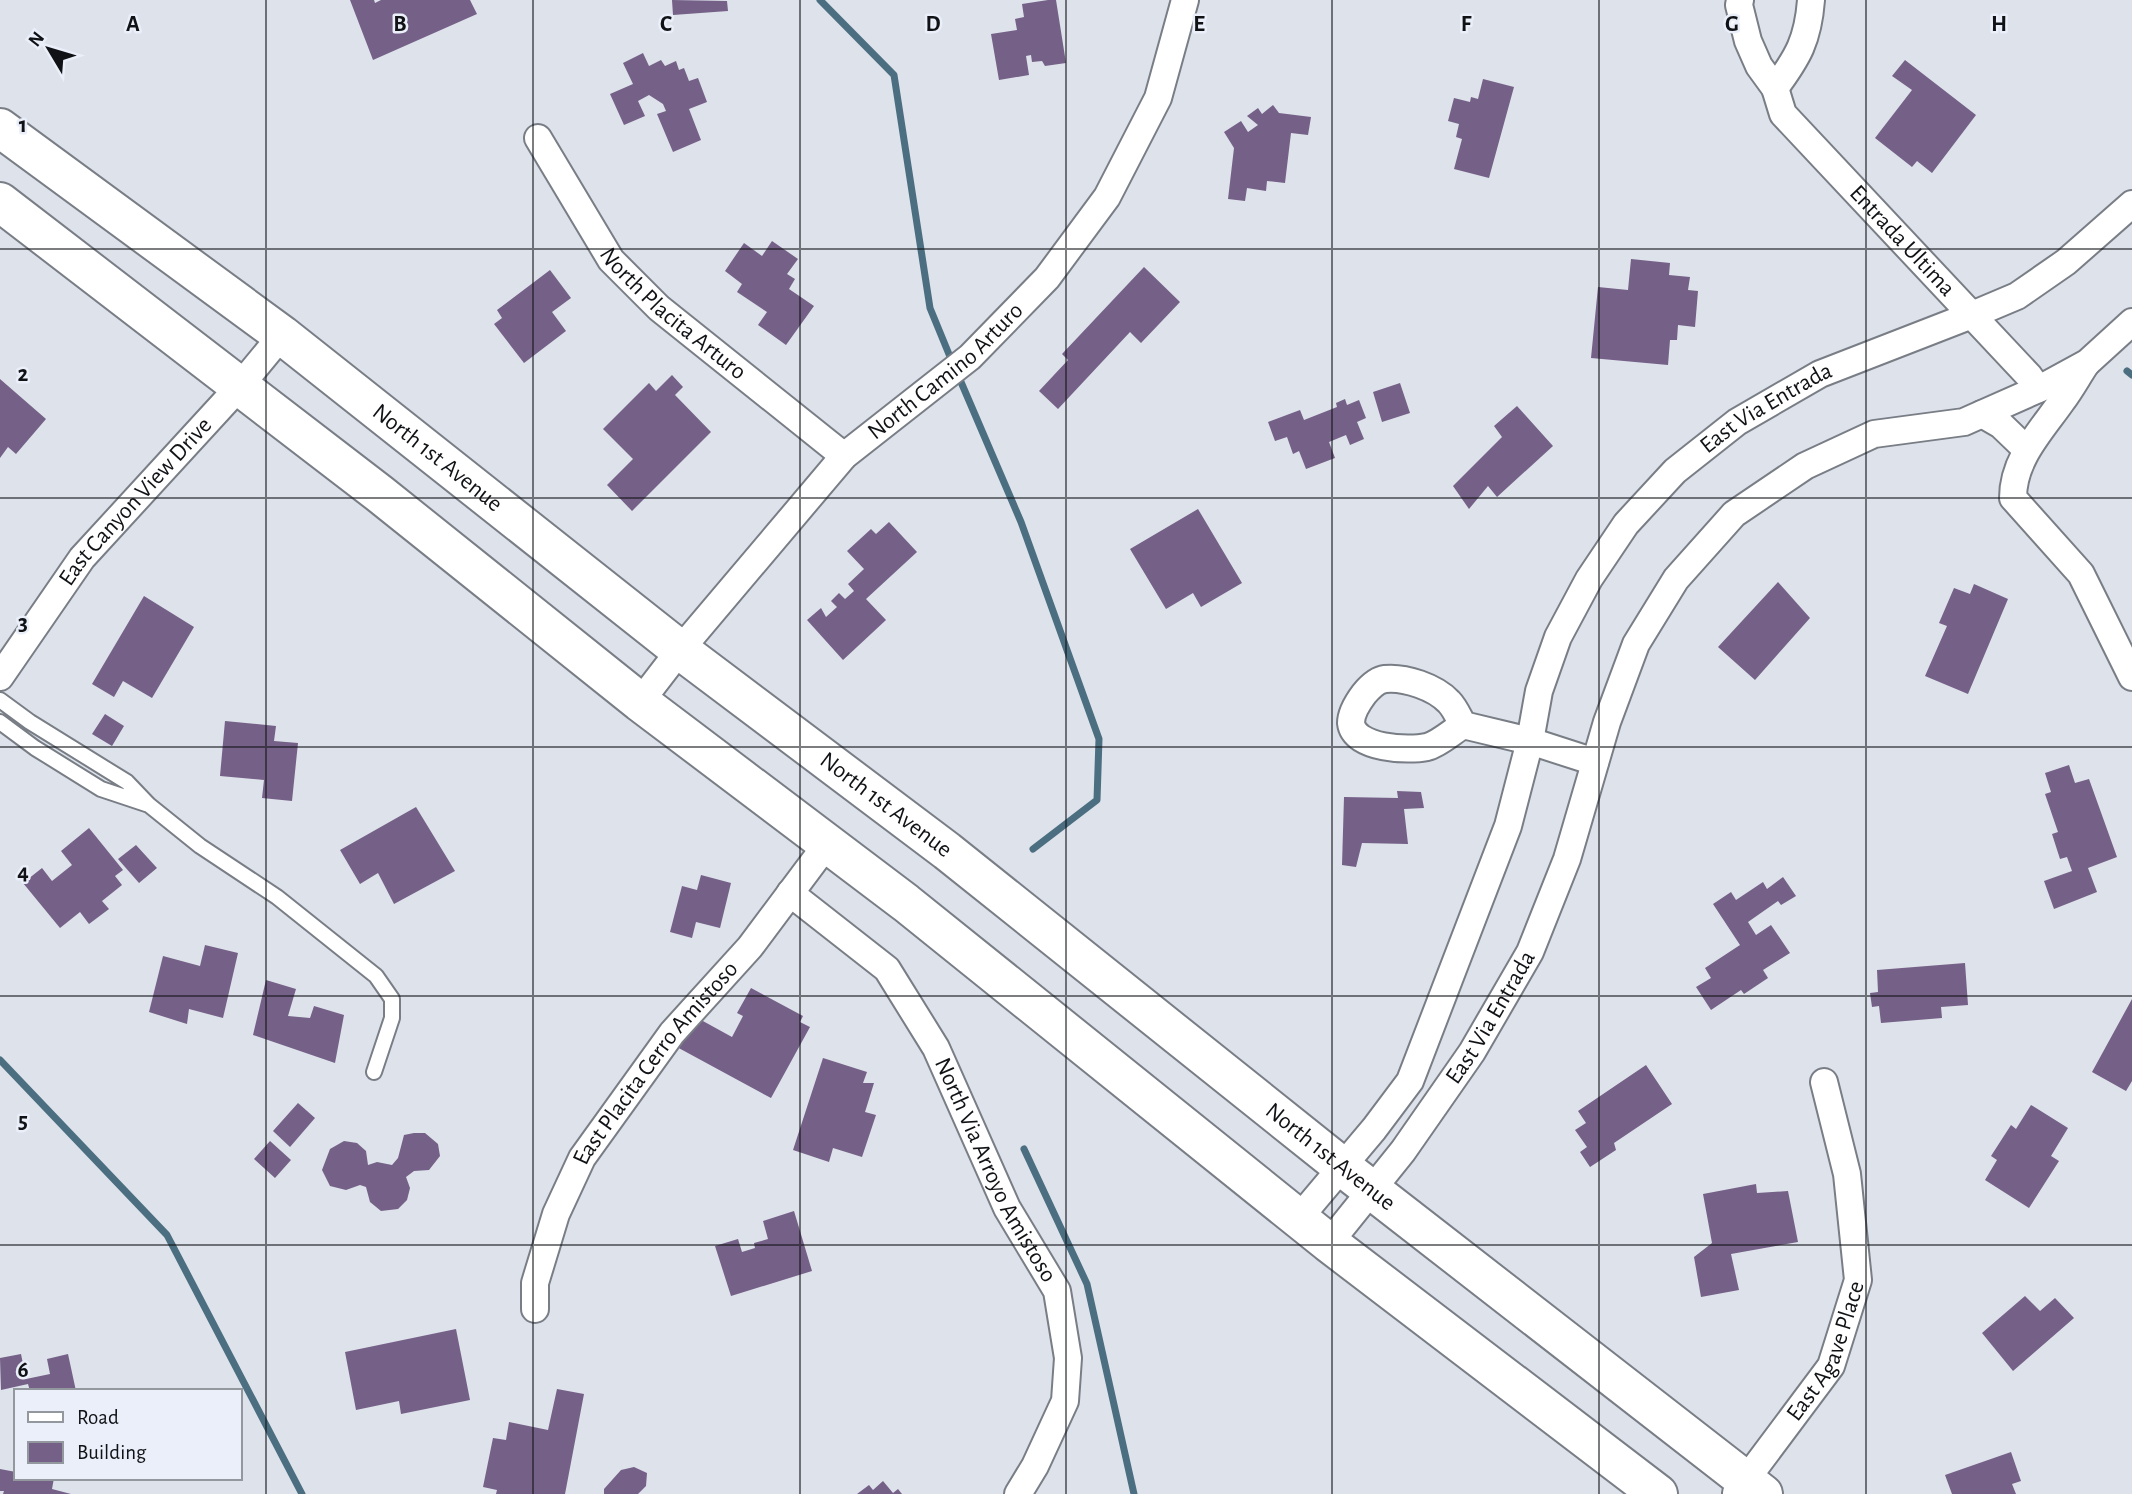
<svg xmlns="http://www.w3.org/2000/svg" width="2132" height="1494" viewBox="0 0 2132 1494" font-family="'Alegreya Sans',sans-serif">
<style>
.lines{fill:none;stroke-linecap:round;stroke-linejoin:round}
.stream{stroke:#4c6e81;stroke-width:7}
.building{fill:#756087}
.lane-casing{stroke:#797e86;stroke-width:18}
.street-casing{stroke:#797e86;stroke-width:30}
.secondary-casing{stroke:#797e86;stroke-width:42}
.lane{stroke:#fff;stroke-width:14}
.street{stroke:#fff;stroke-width:26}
.secondary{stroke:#fff;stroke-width:38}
.grid{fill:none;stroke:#101215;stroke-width:2;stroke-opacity:0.55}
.labels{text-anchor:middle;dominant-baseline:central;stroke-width:5;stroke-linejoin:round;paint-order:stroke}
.street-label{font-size:24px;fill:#101215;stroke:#eaeff9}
.grid-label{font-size:23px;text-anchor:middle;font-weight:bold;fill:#101215;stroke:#eaeff9;stroke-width:5;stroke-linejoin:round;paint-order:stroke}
</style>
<rect width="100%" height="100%" fill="#dde2eb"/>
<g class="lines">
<path class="stream" d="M820,0L894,75L930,308L953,364
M2127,371L2132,375
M958,375L1021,522L1099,739L1097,800L1033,849
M0,1060L167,1235L302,1494
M1024,1149L1087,1284L1134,1494"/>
</g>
<path class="building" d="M350,0H374L375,3L381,0H470L477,14L373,60Z
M672,0L727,1L728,11L673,15Z
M1048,0H1056L1066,63L1045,66L1042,61L1032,62L1031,55L1026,56L1029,75L999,80L991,34L1017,30L1015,19L1024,17L1022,4Z
M643,53L649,66L661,60L665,66L676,61L679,70L684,68L689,81L698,78L707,102L689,109L701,140L673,152L657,114L666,111L663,104L649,95L638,101L645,116L624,125L610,94L633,84L623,63Z
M1905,60L1976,115L1932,173L1917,161L1912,167L1875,138L1912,90L1892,76Z
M1483,79L1514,87L1489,178L1454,169L1462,139L1456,137L1459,124L1448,121L1454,98L1470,102L1471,97L1478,99Z
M1273,105L1279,113L1311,117L1308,135L1291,133L1285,183L1267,181L1266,191L1247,188L1245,201L1228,199L1234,148L1224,132L1241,121L1248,132L1258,125L1247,116L1258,108L1262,114Z
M772,241L798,259L787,274L795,279L789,289L814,306L786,345L758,325L767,312L737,292L742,284L725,271L744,243L762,256Z
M1631,259L1670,263L1669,275L1690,277L1688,290L1698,291L1695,327L1678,325L1677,340H1670L1668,365L1591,358L1598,287L1628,290Z
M1144,267L1180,302L1141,343L1130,332L1058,409L1039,391L1068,360L1062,354Z
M550,270L571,298L552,312L566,331L524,363L494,324L502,318L497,310Z
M672,375L683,387L675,395L711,432L632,511L607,485L633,459L603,429L649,383L656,391Z
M0,379L46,419L16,454L8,447L0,458Z
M1400,383L1410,413L1382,422L1373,392Z
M1345,399L1347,405L1359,400L1366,418L1357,422L1364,439L1350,445L1346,435L1329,442L1335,458L1306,469L1299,451L1293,454L1287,437L1275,441L1268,422L1300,410L1304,420L1337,407L1336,403Z
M1517,406L1553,446L1497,497L1488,486L1469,509L1453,486L1502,437L1494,426Z
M1198,509L1242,583L1201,607L1193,593L1166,609L1130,549Z
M889,522L917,552L866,599L886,620L843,660L807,620L821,608L826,617L837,607L831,601L839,593L845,599L854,591L848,584L864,569L847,551L871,529L876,534Z
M1778,582L1810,618L1755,680L1718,647Z
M1974,584L2008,599L1968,694L1925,676L1947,626L1939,623L1954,588L1970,594Z
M144,596L194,627L152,698L123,681L114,697L92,684Z
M105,714L124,726L112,746L92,734Z
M225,721L276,726L274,741L298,743L292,801L262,798L264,780L220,776Z
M2069,765L2075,783L2089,779L2117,857L2088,868L2097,892L2054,909L2044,881L2072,871L2067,857L2060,859L2052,834L2058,832L2045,794L2051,792L2045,773Z
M1397,791L1421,792L1424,808L1404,809L1408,844L1362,843L1356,867L1342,865L1344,797L1398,798Z
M416,807L455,871L394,904L378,873L360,884L340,850Z
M89,828L123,870L115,876L122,885L102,901L109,909L89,924L80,912L60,928L23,883L42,868L52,881L72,865L61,851Z
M136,845L157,868L139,883L118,859Z
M701,875L731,883L720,928L696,922L692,938L670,932L682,886L697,890Z
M1783,877L1796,896L1781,905L1778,901L1748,922L1756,935L1771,925L1790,953L1763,970L1768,978L1744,994L1741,990L1711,1010L1696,987L1711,978L1705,968L1740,945L1713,904L1731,892L1736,900L1763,882L1767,889Z
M205,945L238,953L223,1018L189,1009L187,1024L149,1012L163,956L200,966Z
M1965,963L1968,1005L1941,1007L1942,1018L1881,1023L1879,1006L1872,1007L1870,993L1878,992L1877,970Z
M266,980L296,989L288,1016L310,1018L314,1006L344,1015L335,1063L253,1035Z
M751,988L803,1016L800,1022L810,1027L771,1098L675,1046L692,1015L732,1037L743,1016L737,1013Z
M2132,999V1081L2126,1091L2092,1072Z
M823,1058L867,1072L863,1083H874L865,1112L876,1115L862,1157L833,1148L829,1162L793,1150Z
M1646,1065L1672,1104L1614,1143L1616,1150L1590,1167L1580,1152L1587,1147L1575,1130L1586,1123L1578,1111Z
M298,1103L315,1118L290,1147L273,1131Z
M2031,1105L2068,1128L2051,1156L2059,1161L2029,1208L1985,1180L1997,1160L1991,1156L2011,1125L2016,1129Z
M414,1133H425L438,1144L440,1156L429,1170L414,1171L406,1177L410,1188L407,1200L398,1209L381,1211L370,1202L366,1187L360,1185L346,1190L330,1186L322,1170L330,1149L344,1141L357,1143L366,1151L368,1165L377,1162L392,1165L398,1158L404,1135Z
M270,1141L291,1160L275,1178L254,1159Z
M1756,1184L1757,1193L1788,1191L1798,1242L1731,1254L1739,1290L1701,1297L1694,1257L1712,1243L1703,1194Z
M794,1211L812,1271L731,1296L715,1246L738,1239L742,1252L755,1248L754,1243L768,1239L763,1221Z
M2025,1296L2040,1311L2055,1298L2074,1318L2013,1371L1982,1333Z
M456,1329L470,1400L401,1414L399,1401L356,1410L345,1352Z
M21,1354L26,1379L50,1374L47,1359L68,1354L76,1391H30L28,1384L1,1390L0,1358Z
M557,1389L584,1394L565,1494H496L497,1490L483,1487L493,1438L506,1440L509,1422L548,1430Z
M2011,1452L2021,1481L2012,1484L2016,1494H1952L1945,1475Z
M634,1467L647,1473L646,1486L638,1494H604V1489L621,1470Z
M0,1469L16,1472V1478H54L52,1489L71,1494H3L4,1491H0Z
M883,1481L893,1493L898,1489L902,1494H857L869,1485L873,1490Z"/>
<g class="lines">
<g class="lane-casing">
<path id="lane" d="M0,700L30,722L127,782L149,805L101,789L35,748L0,722
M149,805L200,846L277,897L376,976L392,999V1018L374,1072"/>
</g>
<g class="street-casing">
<g id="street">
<path id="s1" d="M1740,0L1739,5L1748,41L1759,66L1775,88L1783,114L2029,376L2038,389"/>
<path d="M1775,88C1798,57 1808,40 1811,0"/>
<path id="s2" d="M538,138L611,260L659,308L844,456"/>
<path d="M2086,364C2078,376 2071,389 2062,401C2041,431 2013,459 2013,498L2081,574L2132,677"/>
<path d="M1982,414L2001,425L2026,449"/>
<path id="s3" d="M0,677L82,558L239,387L282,335"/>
<path id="s4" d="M640,702L680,650L844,456L970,357L1047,278L1107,197L1158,98L1185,0"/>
<path d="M1463,725C1453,731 1439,744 1427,747C1409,751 1354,749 1351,723C1351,713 1358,702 1364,694C1369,688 1377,680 1385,679C1405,677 1435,687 1449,702C1455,708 1459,718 1463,725L1530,741L1595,762"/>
<path id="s5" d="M790,893L887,969L936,1048L1007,1208L1057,1291L1068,1358L1065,1401L1035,1466L1018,1494"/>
<path id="s6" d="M1299,1218L1374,1129L1410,1081L1508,826L1530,741L1539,691L1558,637L1589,579L1626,524L1675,471L1737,422L1820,374L1972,315L2017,296L2066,262L2132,204"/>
<path id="s7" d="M1329,1243L1403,1151L1472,1052L1530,952L1567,859L1607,722L1636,644L1676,579L1734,514L1805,466L1874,434L1964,422L1982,414L2043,387L2087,363L2132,322"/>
<path id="s8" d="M535,1309V1283L556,1214L582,1158L672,1033L750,947L827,844"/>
<path id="s9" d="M1736,1493L1831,1366L1858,1280L1847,1174L1824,1082"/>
</g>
</g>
<g class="secondary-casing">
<g id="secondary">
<path id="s10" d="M0,128L282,335L680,650L947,851L1355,1177L1763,1494"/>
<path d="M0,202L380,494L640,702L906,903L1329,1243L1658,1494"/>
</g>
</g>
<use href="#lane" class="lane"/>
<use href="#street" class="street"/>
<use href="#secondary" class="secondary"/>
</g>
<path class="grid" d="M266,0V1494M533,0V1494M800,0V1494M1066,0V1494M1332,0V1494M1599,0V1494M1866,0V1494M0,249H2132M0,498H2132M0,747H2132M0,996H2132M0,1245H2132"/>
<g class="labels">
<g class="street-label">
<text stroke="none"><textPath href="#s1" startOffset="298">Entrada Ultima</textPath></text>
<text stroke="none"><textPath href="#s2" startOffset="224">North Placita Arturo</textPath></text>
<text stroke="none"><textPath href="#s4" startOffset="452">North Camino Arturo</textPath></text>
<text stroke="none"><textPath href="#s6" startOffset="961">East Via Entrada</textPath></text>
<text stroke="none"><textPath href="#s10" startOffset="548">North 1st Avenue</textPath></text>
<text stroke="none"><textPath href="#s3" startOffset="222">East Canyon View Drive</textPath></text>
<text stroke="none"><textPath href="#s10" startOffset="1115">North 1st Avenue</textPath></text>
<text stroke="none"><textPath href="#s7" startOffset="278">East Via Entrada</textPath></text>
<text stroke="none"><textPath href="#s8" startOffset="280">East Placita Cerro Amistoso</textPath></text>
<text stroke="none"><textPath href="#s10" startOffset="1682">North 1st Avenue</textPath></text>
<text stroke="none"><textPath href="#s5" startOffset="352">North Via Arroyo Amistoso</textPath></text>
<text stroke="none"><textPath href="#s9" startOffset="170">East Agave Place</textPath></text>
</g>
</g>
<g class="grid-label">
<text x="133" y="31">A</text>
<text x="400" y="31">B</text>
<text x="666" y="31">C</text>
<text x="933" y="31">D</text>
<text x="1199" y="31">E</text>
<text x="1466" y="31">F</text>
<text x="1732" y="31">G</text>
<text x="1999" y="31">H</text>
<text x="23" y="132">1</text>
<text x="23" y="381">2</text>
<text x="23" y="630">3</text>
<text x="23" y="879">4</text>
<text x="23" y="1128">5</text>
<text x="23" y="1377">6</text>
</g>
<rect x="14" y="1389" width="228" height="91" fill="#eaeff9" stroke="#93979e" stroke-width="2"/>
<rect x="28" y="1412" width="35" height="10" fill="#ffffff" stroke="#93979e" stroke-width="2"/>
<text x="77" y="1424" font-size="21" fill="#101215">Road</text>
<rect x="28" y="1442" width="35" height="21" fill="#756087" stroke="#93979e" stroke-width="2"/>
<text x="77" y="1459" font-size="21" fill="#101215">Building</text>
<g transform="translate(49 49) rotate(308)" stroke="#eaeff9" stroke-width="5" paint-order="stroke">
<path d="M0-5L12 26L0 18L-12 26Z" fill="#101215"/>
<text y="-10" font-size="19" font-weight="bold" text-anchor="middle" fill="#101215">N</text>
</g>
</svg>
